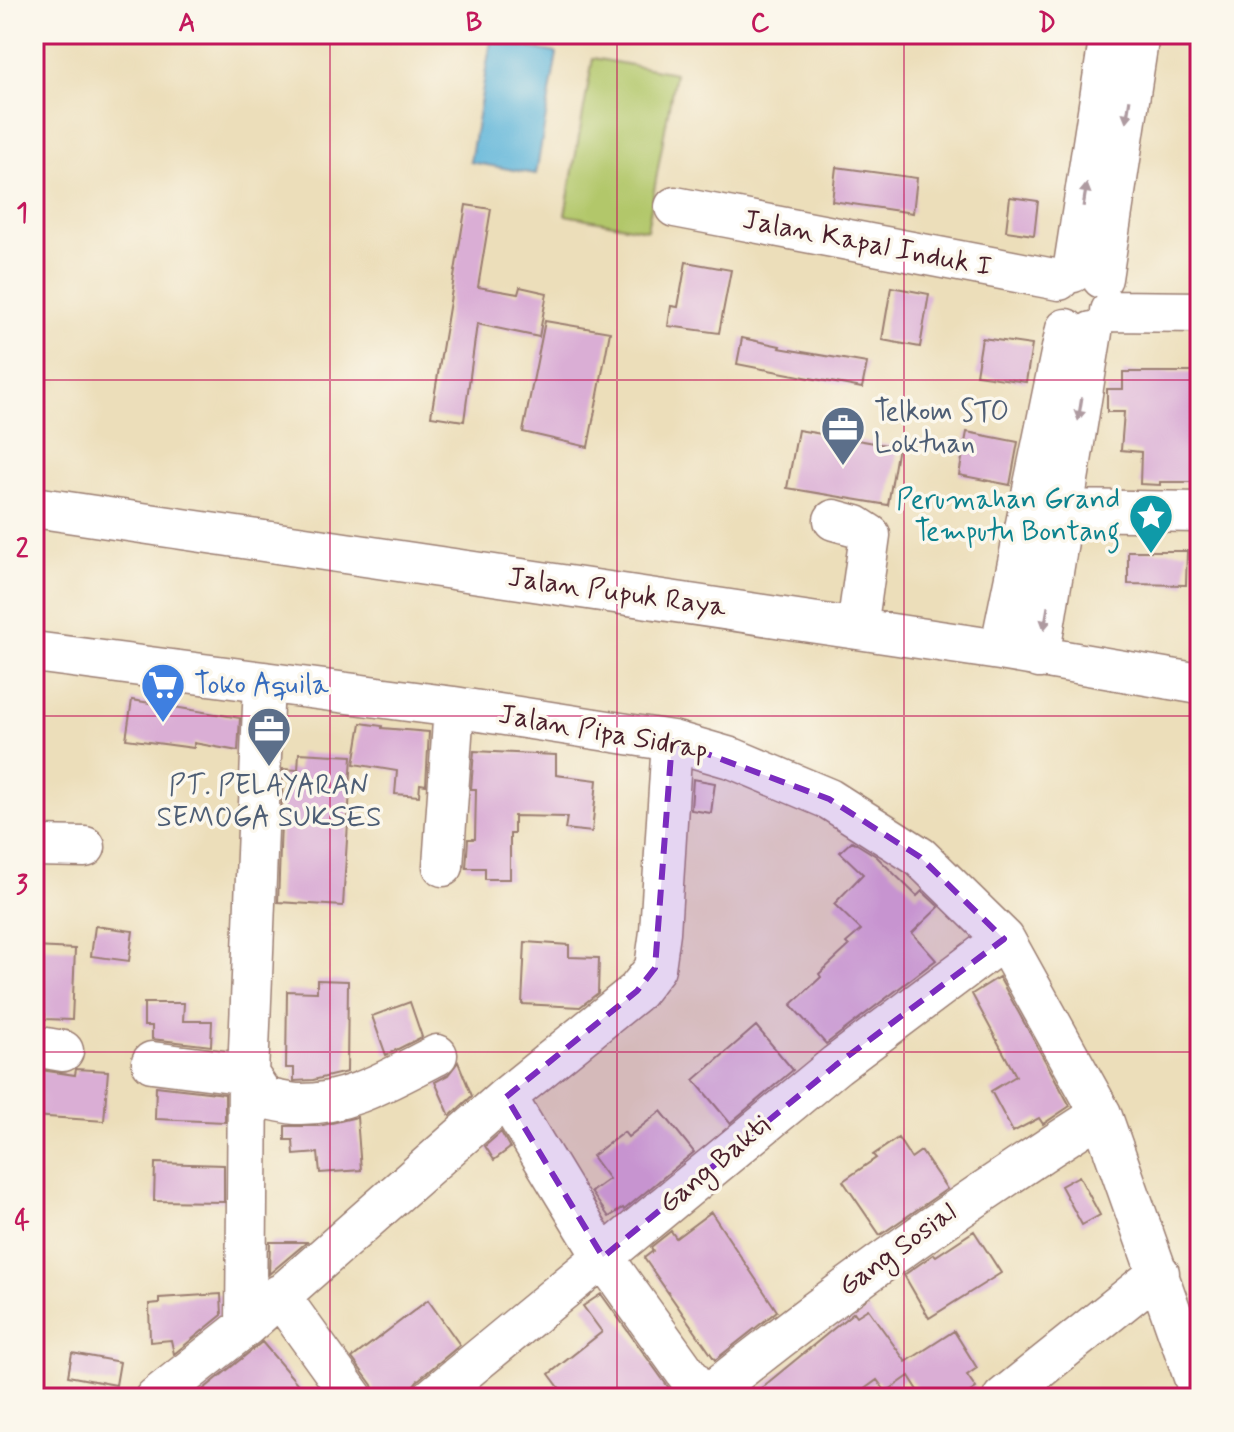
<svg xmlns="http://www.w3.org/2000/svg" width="1234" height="1432" viewBox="0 0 1234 1432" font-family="Mynerve,sans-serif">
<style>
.green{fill:#b2c76b;stroke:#7e734b;stroke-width:2}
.water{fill:#5cb4d9;stroke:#536a82;stroke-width:2}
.building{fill:#daaed5}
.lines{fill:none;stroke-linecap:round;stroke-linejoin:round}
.minor-casing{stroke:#9b7e72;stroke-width:43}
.minor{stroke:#fff;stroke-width:40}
.oneway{fill:#ae9aa0}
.marked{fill:#7b2cbf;fill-opacity:0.2;stroke:#7b2cbf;stroke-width:6;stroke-dasharray:16 10;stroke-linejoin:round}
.grid{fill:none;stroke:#c2185b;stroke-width:2;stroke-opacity:0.55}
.labels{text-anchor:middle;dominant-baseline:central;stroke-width:7;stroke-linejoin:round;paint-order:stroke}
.street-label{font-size:28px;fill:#4a1f2b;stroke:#fbf7ec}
.service-label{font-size:28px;fill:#4e5e75;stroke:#fbf7ec;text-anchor:start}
.culture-label{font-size:28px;fill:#0d838f;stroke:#fbf7ec;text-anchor:end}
.shop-label{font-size:28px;fill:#366cbe;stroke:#fbf7ec;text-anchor:start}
.neatline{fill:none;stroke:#c2185b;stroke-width:3}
.grid-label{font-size:26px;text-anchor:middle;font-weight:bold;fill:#c2185b}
</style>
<rect width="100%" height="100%" fill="#fbf7ec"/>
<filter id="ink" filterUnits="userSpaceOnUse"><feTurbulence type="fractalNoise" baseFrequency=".0125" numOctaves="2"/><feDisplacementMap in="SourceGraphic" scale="16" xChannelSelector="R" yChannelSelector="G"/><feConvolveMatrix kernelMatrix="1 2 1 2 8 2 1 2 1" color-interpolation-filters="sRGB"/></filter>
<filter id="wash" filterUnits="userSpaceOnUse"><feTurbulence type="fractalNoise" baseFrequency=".006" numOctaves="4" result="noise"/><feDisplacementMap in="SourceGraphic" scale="32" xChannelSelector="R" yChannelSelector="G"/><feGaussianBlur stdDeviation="1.8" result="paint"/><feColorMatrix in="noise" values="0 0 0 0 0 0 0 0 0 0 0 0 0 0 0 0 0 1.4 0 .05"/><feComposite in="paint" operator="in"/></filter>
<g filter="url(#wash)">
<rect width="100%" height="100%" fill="#ecdeba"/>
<path class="green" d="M593,58L675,73L647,230L565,215Z"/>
<path class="water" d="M491,41L557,53L536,174L470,162Z"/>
<g id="blocks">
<path class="building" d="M836,167L917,178L913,213L832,201Z
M1010,197L1038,201L1034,235L1006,231Z
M466,205L491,209L478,287L518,294L520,287L547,293L539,337L477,324L464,421L431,416Z
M686,262L731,270L719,333L668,326L671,306L678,307Z
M891,287L929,294L920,347L882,340Z
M545,321L610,332L588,447L523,432Z
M742,338L780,346L779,348L867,363L862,388L737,364Z
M982,338L1032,345L1026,382L976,375Z
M1123,372H1200V482H1160V485L1140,484L1141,452L1121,450L1124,412H1107V389H1123Z
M798,430L898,447L888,505L787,488Z
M967,432L1018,442L1010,485L959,475Z
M1128,551H1187L1186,585L1128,584Z
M132,700L240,718L238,751L194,743V748L126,739Z
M361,723L382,726V728L429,732L426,785L420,784L419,796L395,794L397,771L354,764Z
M474,751L556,755V775L597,780L592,832L565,829L567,817L514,816V834H510V879H485V868H466L468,839H475L476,789H471Z
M299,753L352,756L343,906L278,902L283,769L298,770Z
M693,779L715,783L711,813L691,810Z
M852,841L876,856L917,896L922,891L939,907L912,933L936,960L826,1044L791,1005L821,977L819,974L849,946L846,943L861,930L834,904L863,874L840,852Z
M95,926L133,931L129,961L91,956Z
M525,942L569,945V957L599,958L598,993L580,1007L522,1004Z
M34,947L75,949L72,1020L45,1019V1014H34Z
M999,977L1070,1106L1043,1124L1039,1118L1013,1132L991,1091L1016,1076L972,994Z
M317,980L348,981L347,1072L313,1080L294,1081V1068H286L287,991L317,992Z
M410,1002L422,1037L386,1055L372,1016Z
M144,1003H184L183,1021H212L211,1046L152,1039V1026H144Z
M756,1026L793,1070L730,1123L694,1080Z
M458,1062L472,1096L450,1116L435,1082L448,1075Z
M34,1069L75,1075L76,1069L108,1071L104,1121L34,1116Z
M156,1086L225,1094V1122L155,1119Z
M661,1111L694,1152L624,1210L623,1208L609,1217L591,1192L609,1179L592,1156L624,1132L628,1137Z
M357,1117L361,1170L320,1173L318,1153L294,1155L293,1140H285V1126H319Z
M501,1132L510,1148L494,1160L485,1146Z
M898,1138L911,1158L921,1151L947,1189L880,1235L843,1181L876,1158L873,1155Z
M155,1163L224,1165V1202L154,1201Z
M1079,1176L1100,1215L1082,1225L1061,1186Z
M711,1212L777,1311L715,1360L644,1258L653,1251L651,1247L671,1231L676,1238Z
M974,1231L1001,1273L929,1318L904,1275L934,1254L936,1256Z
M270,1242H307L269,1274Z
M221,1294L222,1315L174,1354L171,1340L150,1342L149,1304L159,1303V1298Z
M601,1294L676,1398H567L549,1374L602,1332L583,1306Z
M428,1300L460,1345L417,1381L411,1389L410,1398H376L372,1385L352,1358Z
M868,1309L906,1362L954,1331L977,1368L967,1375L976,1388L961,1398H923L909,1376L886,1392L877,1380L852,1398H749L854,1312L857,1316Z
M262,1342L302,1389L291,1398H203L199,1393Z
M72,1353L120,1362L116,1385L68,1376Z"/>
</g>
</g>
<g filter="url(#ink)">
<use href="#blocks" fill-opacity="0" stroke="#9b7e72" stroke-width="2"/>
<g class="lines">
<g class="minor-casing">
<path id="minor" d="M675,207L1059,280
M1073,272L1110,34
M1102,278L1139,34
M1111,311L1200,312
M34,507L1000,650L1200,684
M1064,510L1200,512
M834,520L856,526L870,535L857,628
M1000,650L1066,329
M34,652L454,707L672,741L734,759L829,799L920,857L1004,939L1101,1114L1200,1394
M1039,658L1092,332
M34,846L85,847
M443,866L454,707
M34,1046L63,1051
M152,1062L248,1074L264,1098C274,1100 285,1103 296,1104C347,1106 393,1077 437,1055
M506,1097L603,1257L704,1398C831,1295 964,1202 1101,1114
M279,1295L353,1398
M246,1326L248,1074L264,682
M155,1398L246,1326L506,1097L637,991L655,968L660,932L672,741
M432,1398L836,1065L1004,939
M1003,1398L1159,1273"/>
</g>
<use href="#minor" class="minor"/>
</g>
<defs><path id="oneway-solid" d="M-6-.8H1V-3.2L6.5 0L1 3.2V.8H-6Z" transform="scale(2)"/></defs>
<g class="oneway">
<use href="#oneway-solid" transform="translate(1128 111) rotate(99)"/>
<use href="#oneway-solid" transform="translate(1085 195) rotate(-81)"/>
<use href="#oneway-solid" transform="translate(1080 409) rotate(99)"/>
<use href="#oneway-solid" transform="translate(1046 618) rotate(100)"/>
</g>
</g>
<path class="marked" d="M672,741L829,799L920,857L1004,939L836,1065L603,1257L506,1097L637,991L655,968Z"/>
<path class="grid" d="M330,34V1398M617,34V1398M904,34V1398M34,380H1200M34,716H1200M34,1052H1200"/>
<defs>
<g id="office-pin" transform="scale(2.3)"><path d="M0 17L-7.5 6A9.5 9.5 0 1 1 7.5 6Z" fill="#5c6f8a" stroke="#fbf7ec"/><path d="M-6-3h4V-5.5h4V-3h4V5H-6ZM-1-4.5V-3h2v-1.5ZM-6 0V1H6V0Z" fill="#fff"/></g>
<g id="sight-pin" transform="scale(2.3)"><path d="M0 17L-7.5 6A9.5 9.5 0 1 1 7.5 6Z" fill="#0f9aa8" stroke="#fbf7ec"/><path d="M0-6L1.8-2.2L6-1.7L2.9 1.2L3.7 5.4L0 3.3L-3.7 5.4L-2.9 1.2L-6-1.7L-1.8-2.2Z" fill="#fff"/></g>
<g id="supermarket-pin" transform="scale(2.3)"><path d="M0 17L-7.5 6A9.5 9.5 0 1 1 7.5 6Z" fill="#3f7fe0" stroke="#fbf7ec"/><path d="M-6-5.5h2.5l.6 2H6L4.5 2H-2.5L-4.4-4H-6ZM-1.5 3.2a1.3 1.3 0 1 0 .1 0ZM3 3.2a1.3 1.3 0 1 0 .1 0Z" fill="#fff"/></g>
</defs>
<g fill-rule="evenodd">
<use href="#office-pin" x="843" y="428"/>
<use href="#sight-pin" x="1151" y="516"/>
<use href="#supermarket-pin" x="163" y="685"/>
<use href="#office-pin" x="269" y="729"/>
</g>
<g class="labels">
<g class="street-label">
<text transform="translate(867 244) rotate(11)">Jalan Kapal Induk I</text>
<text transform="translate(617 593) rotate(8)">Jalan Pupuk Raya</text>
<text transform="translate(603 733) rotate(10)">Jalan Pipa Sidrap</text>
<text transform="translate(715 1165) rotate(-40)">Gang Bakti</text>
<text transform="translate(898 1250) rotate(-36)">Gang Sosial</text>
</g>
<g class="service-label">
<text x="874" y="412">Telkom STO<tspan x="874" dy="32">Loktuan</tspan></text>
<text x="269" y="786" text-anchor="middle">PT. PELAYARAN<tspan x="269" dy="32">SEMOGA SUKSES</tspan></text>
</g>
<g class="culture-label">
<text x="1120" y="500">Perumahan Grand<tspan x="1120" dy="32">Temputu Bontang</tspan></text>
</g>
<g class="shop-label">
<text x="194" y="685">Toko Aquila</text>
</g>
</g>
<rect width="1234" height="1432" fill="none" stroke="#fbf7ec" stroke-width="88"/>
<rect x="44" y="44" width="1146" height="1344" class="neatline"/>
<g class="grid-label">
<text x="187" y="31">A</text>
<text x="474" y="31">B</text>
<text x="760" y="31">C</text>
<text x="1047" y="31">D</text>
<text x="22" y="221">1</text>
<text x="22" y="557">2</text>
<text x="22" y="893">3</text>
<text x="22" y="1229">4</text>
</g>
</svg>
